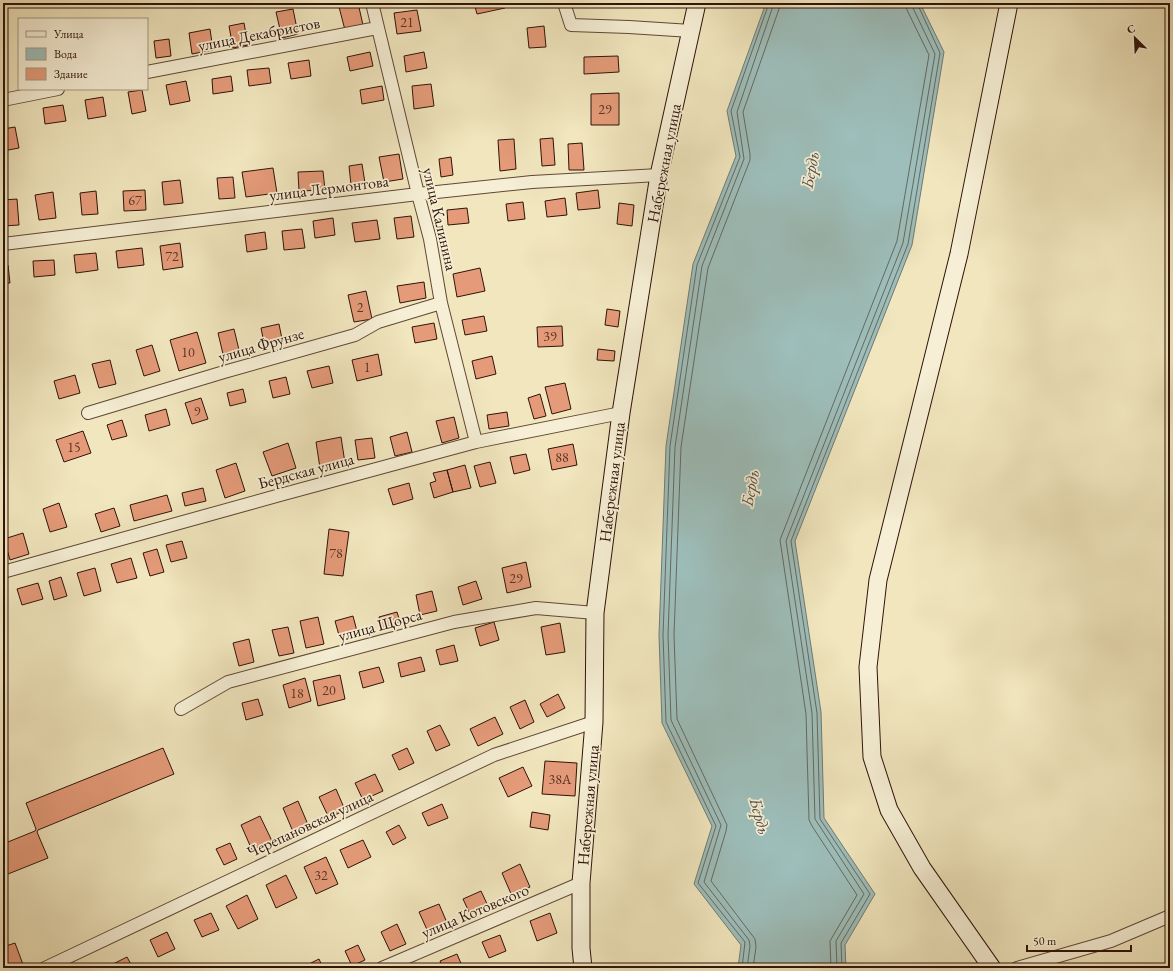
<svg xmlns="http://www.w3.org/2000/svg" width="1173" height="971" viewBox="0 0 1173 971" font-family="'EB Garamond',serif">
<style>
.water{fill:#9dbeba;stroke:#717a73}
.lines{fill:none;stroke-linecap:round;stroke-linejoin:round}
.shore{stroke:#666862;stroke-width:1}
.building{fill:#e59b79;stroke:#2f1309}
.street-casing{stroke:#604836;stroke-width:14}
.secondary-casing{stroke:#2f1309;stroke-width:19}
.street{stroke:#f6efd5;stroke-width:12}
.secondary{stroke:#f6efd5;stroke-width:17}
.labels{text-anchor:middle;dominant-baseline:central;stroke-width:3.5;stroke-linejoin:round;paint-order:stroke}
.number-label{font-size:14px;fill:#5c3525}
.street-label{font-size:16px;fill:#2f1309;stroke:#f6efd5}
.water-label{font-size:17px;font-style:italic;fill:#564f47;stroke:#f6efd5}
</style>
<rect width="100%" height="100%" fill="#f1e6be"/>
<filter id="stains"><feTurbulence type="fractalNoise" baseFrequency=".005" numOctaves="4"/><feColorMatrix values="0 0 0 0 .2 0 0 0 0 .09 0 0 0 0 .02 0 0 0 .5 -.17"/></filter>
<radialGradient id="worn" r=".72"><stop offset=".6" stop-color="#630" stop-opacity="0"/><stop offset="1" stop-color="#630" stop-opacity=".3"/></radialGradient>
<path class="water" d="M766,3H920L944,52L912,245L795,541L821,712L824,818L875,894L845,945L846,968H738L741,945L694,884L712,826L662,723L659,635L666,446L693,264L736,156L727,111Z"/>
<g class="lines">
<path class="shore" d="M742,968L745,942L698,883L716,826L666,722L663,635L670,446L697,265L740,157L731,111L769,3
M747,968L750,946L749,940L704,882L721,825L671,720L668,635L675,447L702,266L744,159L737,112L774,3
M753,968L756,947L755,939L711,881L726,831L727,825L677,719L674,635L681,447L708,268L750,160V154L743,112L779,9L780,3
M831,968L830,941L857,895L812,826L809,820L806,714L780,540L897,241L929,55L907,10L906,3
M837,968L836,941L864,894L815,819L812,713L786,541L903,243L935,54L913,8L912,3
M842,968L841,943L870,894L820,819L817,713L791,541L908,244L940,53L917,3"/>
</g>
<path class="building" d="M358,3L363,25L345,30L339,7Z
M474,3H504L505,8L477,14Z
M293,9L298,34L282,38L276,12Z
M417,10L421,31L397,34L394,13Z
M244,23L248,45L233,48L229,26Z
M544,26L546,47L529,48L527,28Z
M210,29L213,50L192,54L189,33Z
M169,39L171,56L156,58L154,41Z
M370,52L373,66L350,71L347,57Z
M424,52L427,68L406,72L404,56Z
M618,56L619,72L584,74V57Z
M309,60L311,76L291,79L288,63Z
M269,68L271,83L249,86L247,70Z
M231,76L233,91L213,94L212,79Z
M186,81L190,101L170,105L166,85Z
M431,84L434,106L414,109L412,86Z
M382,86L384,100L362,104L360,90Z
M142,90L146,111L132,114L128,92Z
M619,93V125H591V94Z
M103,97L106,116L88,119L85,100Z
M63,105L66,121L45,124L43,108Z
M15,127L19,148L3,151V129Z
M553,138L555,165L542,166L540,139Z
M514,139L516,169L500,171L498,140Z
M582,143L584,170H569L568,144Z
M399,154L403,179L384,182L379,157Z
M451,157L453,175L441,177L439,159Z
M362,164L365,183L351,185L349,166Z
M273,168L277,193L246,197L242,172Z
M323,171L325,190L299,191L298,172Z
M233,177L235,198L219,199L217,178Z
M180,180L183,203L164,205L162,182Z
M145,190L146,210L124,211L123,191Z
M598,190L600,208L578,210L576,193Z
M96,191L98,214L82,215L80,193Z
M53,192L56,218L39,220L35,195Z
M565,198L567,215L547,217L545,201Z
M17,199L19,225L3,226V200Z
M523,202L525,219L508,221L506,204Z
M619,203L634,205L632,226L617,224Z
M467,208L469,223L448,225L447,210Z
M411,216L414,237L397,239L394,218Z
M333,218L335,235L315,238L313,221Z
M377,220L380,239L355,242L352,223Z
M302,229L305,248L284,250L282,231Z
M265,232L267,249L247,252L245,235Z
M180,243L183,267L163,270L160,246Z
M142,248L144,265L118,268L116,251Z
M96,253L98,270L76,273L74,255Z
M54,260L55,275L34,277L33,261Z
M3,265H8L10,283H3Z
M480,268L485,291L457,297L453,274Z
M424,282L426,298L400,303L397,286Z
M366,291L372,319L354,322L348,295Z
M607,309L620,311L618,327L605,325Z
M484,316L487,331L465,335L462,320Z
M434,323L437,339L415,343L412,327Z
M279,324L282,339L264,343L261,328Z
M562,326L563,346L538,347L537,327Z
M234,329L239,350L223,354L218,333Z
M197,332L206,363L179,371L170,340Z
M152,345L160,371L144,376L136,350Z
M598,349L615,351L614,361L597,360Z
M378,354L382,375L357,381L352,360Z
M492,356L496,374L476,379L472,361Z
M110,360L116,384L99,388L92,364Z
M329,366L333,383L312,388L307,371Z
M75,375L80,393L59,399L54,381Z
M286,377L290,394L273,398L269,381Z
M565,383L571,409L552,414L545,387Z
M243,389L246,402L230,406L227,393Z
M540,394L546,416L534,419L528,398Z
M201,398L208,419L192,424L185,403Z
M166,409L170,425L149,431L145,415Z
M507,412L509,426L489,429L487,415Z
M454,417L459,438L442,443L436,421Z
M122,420L127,436L112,440L107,425Z
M83,431L91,453L64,462L56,440Z
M407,432L412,452L395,456L390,437Z
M341,437L345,463L320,468L316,442Z
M372,438L375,458L358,460L355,440Z
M288,443L296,468L272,476L263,452Z
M573,444L577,465L552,470L548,449Z
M526,454L530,470L514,474L510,457Z
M490,462L496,483L480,487L474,466Z
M236,463L245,491L225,498L216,470Z
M465,465L471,488L453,492L447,470Z
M447,470L453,492L434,498L430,483L436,481L433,473Z
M409,483L413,499L393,505L388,489Z
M203,488L206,501L185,506L182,493Z
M167,495L172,511L134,521L130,505Z
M59,503L67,527L50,532L43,509Z
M114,508L120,526L101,532L95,514Z
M329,529L349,532L343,576L324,574Z
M23,533L29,554L10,560L4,539Z
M182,541L187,558L171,562L166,545Z
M157,549L164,572L150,576L143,553Z
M131,558L137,578L117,583L111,564Z
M526,562L531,587L507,593L502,568Z
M95,568L101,591L84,596L77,573Z
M61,577L67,596L54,600L49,581Z
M476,581L482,599L463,605L458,587Z
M38,583L43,599L22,605L17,589Z
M432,591L437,611L420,615L416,595Z
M397,612L400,622L382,628L379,617Z
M353,616L358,635L340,639L335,621Z
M318,617L324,644L306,648L300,621Z
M494,622L499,640L480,646L475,628Z
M560,623L565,652L546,655L541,627Z
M288,627L294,653L279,656L272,630Z
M249,639L254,662L239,666L233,643Z
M454,645L458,661L440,665L436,650Z
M421,657L425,671L401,677L398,663Z
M379,667L384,682L363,688L359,672Z
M340,675L345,699L318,706L313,681Z
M305,678L311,701L289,708L283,685Z
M558,694L565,708L547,717L540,704Z
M258,699L263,715L246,720L242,703Z
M525,700L534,722L520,729L510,707Z
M495,717L503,734L478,746L470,729Z
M440,725L450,745L436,751L427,731Z
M163,748L174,774L38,830L37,832L48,858L3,876V844L35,831L36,829L26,803Z
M407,748L414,763L399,770L392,755Z
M545,761L577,763L575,796L542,794Z
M523,767L532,786L508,797L499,778Z
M375,774L383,791L363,800L355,783Z
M336,789L345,810L329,818L319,797Z
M298,801L309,827L294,834L283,808Z
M442,804L448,818L428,826L422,813Z
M532,812L550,815L548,830L530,827Z
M260,816L272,841L252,850L241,825Z
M399,825L406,838L393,845L386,832Z
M363,840L371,857L348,868L340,850Z
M230,843L237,859L224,865L216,849Z
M326,857L338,884L316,894L304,867Z
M520,864L530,887L512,896L502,873Z
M286,875L297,898L276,908L266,885Z
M481,891L488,906L470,914L463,899Z
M247,895L258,919L238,929L226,906Z
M439,904L448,925L429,934L419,912Z
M211,913L219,930L202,937L194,920Z
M550,913L557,933L537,941L530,921Z
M397,924L406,944L390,951L381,932Z
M167,932L175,949L158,957L150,940Z
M500,935L506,951L489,958L482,942Z
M15,943L24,967L3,968V947Z
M358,945L365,960L352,966L345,951Z
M457,954L463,968H443L440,961Z
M127,957L133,968H112L111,965Z
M319,959L323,968H306L305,966Z"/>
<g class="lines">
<g class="street-casing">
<path id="street" d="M372,3L418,194L430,239L441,303L476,442
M564,3L571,25L629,27L691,31
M147,72L377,28
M3,100L58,89
M3,244L418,194L532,182L659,175
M88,413L224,372L355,335L378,322L441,303
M3,572L280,495L476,442L621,413
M181,709L228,682L454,622L536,608L595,613
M45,968L494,755L594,722
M382,968L581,883
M1017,968L1111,941L1170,916"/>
</g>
<g class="secondary-casing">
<path id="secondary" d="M583,968L581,948V883L594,722L595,613L621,413L659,175L697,3
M992,968L922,868L889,810L872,757L868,667L878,580L959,254L1009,3"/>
</g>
<use href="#street" class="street"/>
<use href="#secondary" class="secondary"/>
</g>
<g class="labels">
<g class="number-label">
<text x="407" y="22">21</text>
<text x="605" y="109">29</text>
<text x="135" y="200">67</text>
<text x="172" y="256">72</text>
<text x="360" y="307">2</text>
<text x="550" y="336">39</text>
<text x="188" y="352">10</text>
<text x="367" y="367">1</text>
<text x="197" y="411">9</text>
<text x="74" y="447">15</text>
<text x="562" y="457">88</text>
<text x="336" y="553">78</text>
<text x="516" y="578">29</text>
<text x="329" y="690">20</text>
<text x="297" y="693">18</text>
<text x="560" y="779">38А</text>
<text x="321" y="875">32</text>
</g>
<g class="street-label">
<text transform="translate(259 34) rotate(-11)">улица Декабристов</text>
<text transform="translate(664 163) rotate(-79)">Набережная улица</text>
<text transform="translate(329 188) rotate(-7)">улица Лермонтова</text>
<text transform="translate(440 219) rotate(77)">улица Калинина</text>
<text transform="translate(261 345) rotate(-16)">улица Фрунзе</text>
<text transform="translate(306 471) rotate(-15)">Бердская улица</text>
<text transform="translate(612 482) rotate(-83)">Набережная улица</text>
<text transform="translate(380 625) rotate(-15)">улица Щорса</text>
<text transform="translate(588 805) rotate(-85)">Набережная улица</text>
<text transform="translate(310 824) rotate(-25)">Черепановская улица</text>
<text transform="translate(475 911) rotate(-23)">улица Котовского</text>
</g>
<g class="water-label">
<text transform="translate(810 170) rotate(-79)">Бердь</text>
<text transform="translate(750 488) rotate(-79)">Бердь</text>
<text transform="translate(760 816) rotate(75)">Бердь</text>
</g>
</g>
<rect width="1173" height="971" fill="none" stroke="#f1e6be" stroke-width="16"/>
<rect x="4" y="4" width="1165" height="963" fill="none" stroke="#2f1309" stroke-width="2"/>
<rect x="8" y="8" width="1157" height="955" fill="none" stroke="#2f1309"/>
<rect x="18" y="18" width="130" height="72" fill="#f6efd5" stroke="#a69783"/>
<rect x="26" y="31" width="20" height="6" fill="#f6efd5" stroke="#a69783"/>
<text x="54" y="38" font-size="12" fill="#2f1309">Улица</text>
<rect x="26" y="48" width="20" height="12" fill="#9dbeba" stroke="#a69783"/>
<text x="54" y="58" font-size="12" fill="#2f1309">Вода</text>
<rect x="26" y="68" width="20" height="12" fill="#e59b79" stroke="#a69783"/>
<text x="54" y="78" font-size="12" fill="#2f1309">Здание</text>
<g transform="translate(1135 38) rotate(336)" stroke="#f6efd5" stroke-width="3" paint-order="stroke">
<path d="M0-3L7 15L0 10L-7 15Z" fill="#2f1309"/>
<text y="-6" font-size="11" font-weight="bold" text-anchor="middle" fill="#2f1309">С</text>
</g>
<path d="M1027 945v6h104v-6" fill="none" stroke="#2f1309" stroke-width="2"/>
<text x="1033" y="945" font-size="12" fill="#2f1309" stroke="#f6efd5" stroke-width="3" paint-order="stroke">50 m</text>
<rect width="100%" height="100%" filter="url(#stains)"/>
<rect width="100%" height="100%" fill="url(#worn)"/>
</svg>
